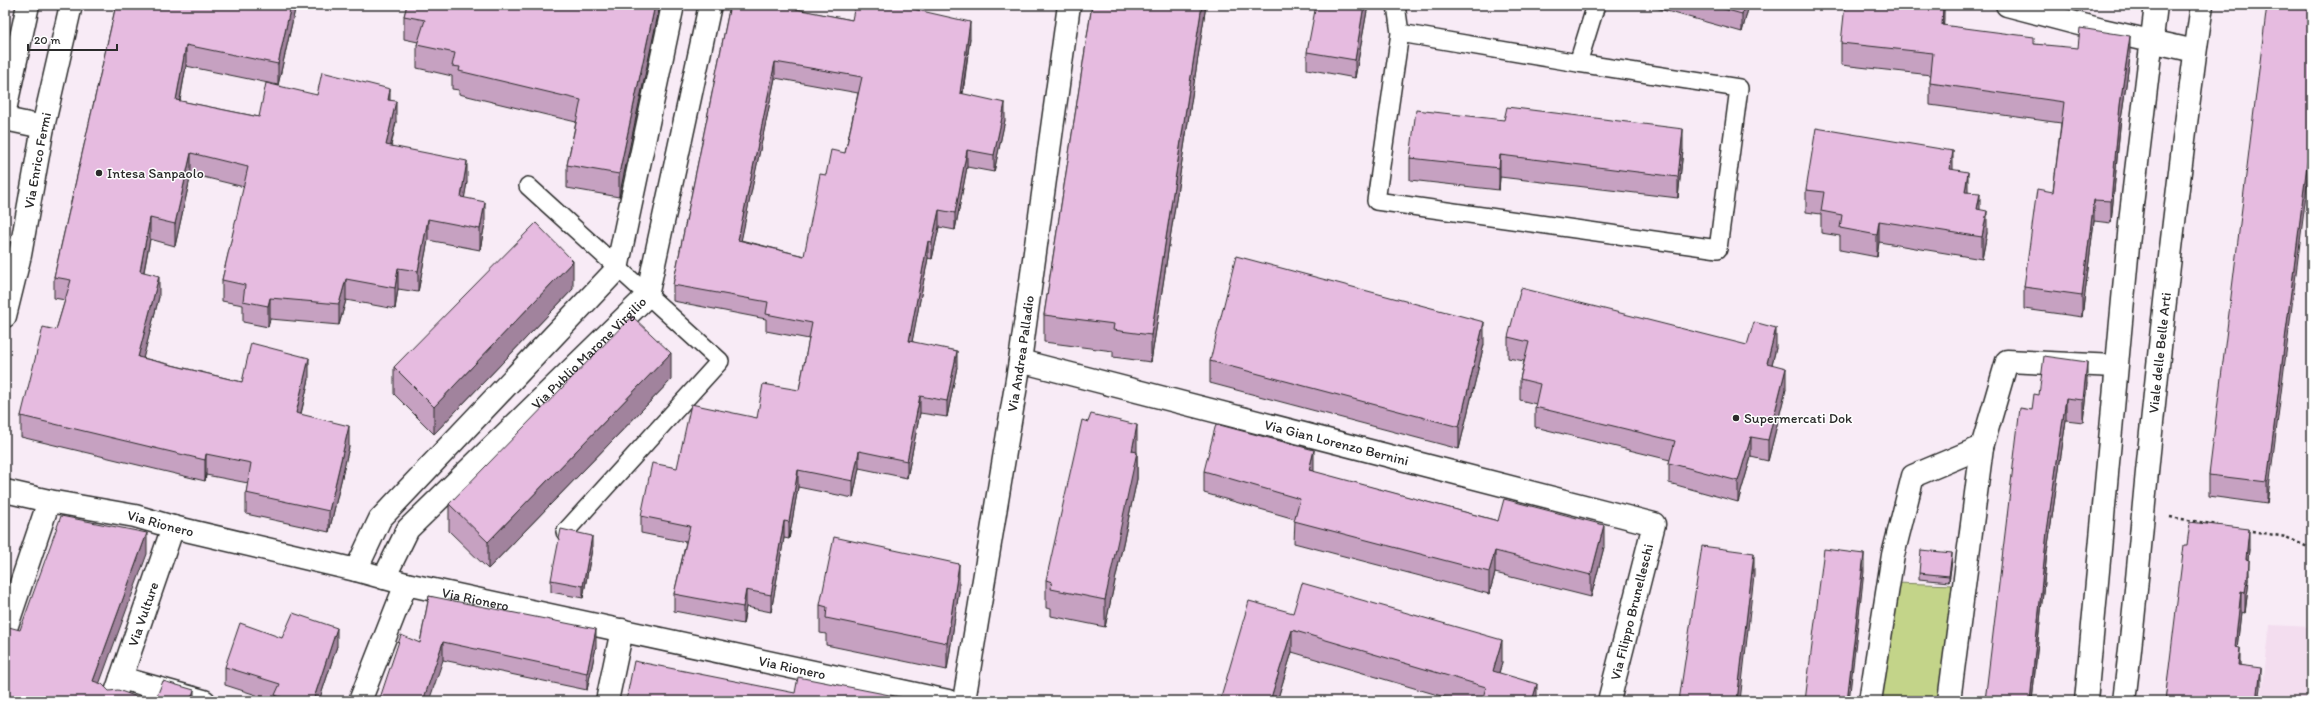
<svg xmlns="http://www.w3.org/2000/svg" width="2317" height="706" viewBox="0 0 2317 706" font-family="Itim,sans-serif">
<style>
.built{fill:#f3ddef}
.garden{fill:#c3d489;stroke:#77805a}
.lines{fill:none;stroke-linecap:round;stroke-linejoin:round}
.lane-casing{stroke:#2b2b2b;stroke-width:20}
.street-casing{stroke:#2b2b2b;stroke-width:25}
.secondary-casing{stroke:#2b2b2b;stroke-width:25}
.path{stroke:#2b2b2b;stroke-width:2.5;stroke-dasharray:3 3;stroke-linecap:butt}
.lane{stroke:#fff;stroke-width:17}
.street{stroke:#fff;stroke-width:22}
.secondary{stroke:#fff;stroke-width:22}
.wall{fill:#c6a1c1;stroke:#2b2b2b;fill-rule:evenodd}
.shaded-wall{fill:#a1839d;stroke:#2b2b2b}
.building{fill:#e6bbe0;stroke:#2b2b2b;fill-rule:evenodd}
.poi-dot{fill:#2b2b2b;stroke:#fff;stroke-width:1.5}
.labels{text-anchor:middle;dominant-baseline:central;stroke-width:3;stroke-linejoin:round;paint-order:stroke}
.street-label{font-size:14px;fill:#2b2b2b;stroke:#fff}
.poi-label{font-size:14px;fill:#2b2b2b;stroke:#fff;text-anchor:start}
</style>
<rect width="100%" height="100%" fill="#f8ebf6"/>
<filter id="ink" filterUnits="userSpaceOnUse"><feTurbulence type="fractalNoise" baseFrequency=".025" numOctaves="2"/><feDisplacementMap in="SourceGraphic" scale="8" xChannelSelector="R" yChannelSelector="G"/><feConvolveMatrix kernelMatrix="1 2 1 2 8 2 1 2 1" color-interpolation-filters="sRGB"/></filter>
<g filter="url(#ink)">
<path class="built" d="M2270,625L2312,627V701H2261Z"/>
<path class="garden" d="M1896,583L1953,585L1938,701H1880Z"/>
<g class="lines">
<g class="lane-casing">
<path id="lane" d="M1396,5L1400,33L1376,201L1718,249L1739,88L1578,63L1596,5
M1400,33L1578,63
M528,186L720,361L565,532"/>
</g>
<g class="street-casing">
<g id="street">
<path d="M2007,5L2102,30L2195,51"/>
<path d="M5,110L28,5"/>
<path d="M5,119L43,127"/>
<path id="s1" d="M5,316L20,255L43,127L71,5"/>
<path id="s2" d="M1020,361L1654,524L1609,701"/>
<path id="s3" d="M5,491L49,501L135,516L173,527L356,570L406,584L948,701"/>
<path d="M356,570L380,519L617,269L673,5"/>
<path id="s4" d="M384,578L408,529L647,296L710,5"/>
<path d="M5,631L49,501"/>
<path d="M121,678L204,701"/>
<path id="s5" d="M113,701L173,527"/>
<path d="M360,701L406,584"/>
<path d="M607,701L622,630"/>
<path id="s6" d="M964,701L1020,361L1069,5"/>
<path d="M1870,701L1893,555L1913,476L1982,447L2007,361L2116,366"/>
<path d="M1949,701L1982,447"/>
</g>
</g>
<g class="secondary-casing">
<g id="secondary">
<path d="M2086,701L2131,213L2156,5"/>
<path id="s7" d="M2124,701C2135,615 2141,528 2150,442C2165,296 2181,150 2202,5"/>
</g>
</g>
<path class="path" d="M2170,517L2218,525
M2246,530L2286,537L2312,549"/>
<use href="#lane" class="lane"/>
<use href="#street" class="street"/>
<use href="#secondary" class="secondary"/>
</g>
<path class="wall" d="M116,5H296L278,85L186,66L180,101L259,117L317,95L390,100L396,122L391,146L467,182L464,198L485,223L480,250L428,240L418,292L398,289L395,309L346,300L339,325L270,319L268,327L243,322V305L222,301V280L244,187L191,174L175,246L150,239L144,272L159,297L143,358L242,382L309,379L301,414L349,447L329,532L246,514V493L248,483L206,475L205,481L21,437V416L56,330L65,300L54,298V277Z
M407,5H660L619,197L567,188V165L576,122L459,94V90L452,89V76L417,68V45L418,42L404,39V16Z
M730,5H790L789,8L852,20L917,10L970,38L963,94L1005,120L994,172L967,167L955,230L939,227L932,259L928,258L912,341L957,367L947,417L920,413L907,478L859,468L853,498L798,487L789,539L784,538L771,612L746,607L743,624L674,611V594L686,542L641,533V516L677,468L757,418L799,390L809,339L766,331V319L673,301V285ZM775,78L858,93L845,153L804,256L741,240Z
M1092,5H1206L1151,362L1113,357V351L1044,342V315Z
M1368,5L1355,78L1307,69V52Z
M1645,5H1749L1742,32Z
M1944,5L1943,25L2034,44L2130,57L2120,127L2111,223L2094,221L2082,317L2024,309V287L2053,192L2061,123L1930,105V83L1931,75L1841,65V43Z
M2312,5L2267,504L2209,496V475Z
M1683,150L1678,198L1500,177L1499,190L1410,180V158Z
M1953,170L1968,192L1980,210L1987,233L1982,259L1879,242L1877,257L1840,250V236L1821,233V214L1806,212V190Z
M573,289L434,434L394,394V367Z
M1508,337L1747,345L1776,348L1772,364L1786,389L1768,461L1751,457L1738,502L1669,483V463L1670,460L1535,427V407L1536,404L1520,400V379L1524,361L1508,358Z
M1484,344L1459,449L1210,383V361Z
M671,380L488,569L449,531V504Z
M2087,383L2083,422L2066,420L2047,552L2032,701H1985L2032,410L2039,395Z
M1137,453V479L1105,627L1051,616V609L1046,608V580Z
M1204,471L1314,472L1498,521L1604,547L1591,597L1495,573L1489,594L1294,543L1295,519L1204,493Z
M2187,545L2249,549L2248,559L2249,580L2245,613L2241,612L2237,647L2240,665L2261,688L2165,701Z
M592,549L583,598L551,592V580Z
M1952,560L1949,582L1919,579V573Z
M959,591L947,670L826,645V634L820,633V605Z
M429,596L596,647L587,690L443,660L420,643Z
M1293,613L1502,662L1499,673L1537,701H1458L1292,652L1277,701H1220Z
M282,638L337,646L319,701H275L225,685V667Z
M2312,654V701H2310V691Z"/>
<path class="shaded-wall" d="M5,5H7L5,14Z
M291,5H296L278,85V64Z
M655,5H660L619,197V174Z
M786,5H790L786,24Z
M914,5H918L913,26V9Z
M1202,5H1206L1151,362V335Z
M1364,5H1368L1355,78V60Z
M1744,5H1749L1742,32V14Z
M1943,5H1944V19L1942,47V25Z
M970,22V38L960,110V93Z
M2130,36V57L2120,127L2111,223V201L2120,105Z
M186,45V66L176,121V100Z
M775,62V78L738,256V240Z
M390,89V110L388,100Z
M396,101V122L386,166V145Z
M1005,103V120L994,172V155Z
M2312,125V147L2267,504V482Z
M1683,129V150L1678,198V177Z
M967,150V167L955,230V213Z
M1953,151V173L1950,169Z
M191,153V174L175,246V224Z
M1500,155V177L1499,190V168Z
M467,161V182L461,218V197Z
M1968,172V194L1965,192Z
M1980,193V215L1977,209Z
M2094,200V221L2082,317V295Z
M485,202V223L480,250V229Z
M939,210V227L932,259V242Z
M1987,211V233L1982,259V237Z
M150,218V239L140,292V271Z
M428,219V240L418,292V271Z
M1879,221V242L1877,257V235Z
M928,241V258L909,358V341Z
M573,261V289L434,434V407Z
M398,268V289L395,309V288Z
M159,276V297L138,378V357Z
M346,279V300L339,325V304Z
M270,298V319L268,327V306Z
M1484,322V344L1459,449V427Z
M1776,328V348L1767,384V363Z
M957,351V367L947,417V401Z
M671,353V380L488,569V542Z
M309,358V379L296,434V413Z
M2087,362V383L2083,422V400Z
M1786,368V389L1768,461V440Z
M920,396V413L907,478V461Z
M2066,398V420L2047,552L2032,701H2030L2047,531Z
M1137,425V479L1105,627V600L1132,451Z
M349,426V447L329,532V511Z
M1751,437V457L1738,502V481Z
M1314,450V471L1309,470Z
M859,451V468L853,498V481Z
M206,454V475L205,481V460Z
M798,470V487L789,539V522Z
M784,521V538L771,612V595Z
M1604,525V547L1591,597V575Z
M2249,529V549L2246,580V559Z
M147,533V554L93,701V681Z
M592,536V549L583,598V586Z
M1495,551V573L1489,594V572Z
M1754,553V575L1740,701H1737Z
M1952,553V560L1949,582V576Z
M1864,554V572L1849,701H1847Z
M2249,560V580L2245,613V592Z
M959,564V591L947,670V643Z
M746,590V607L743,624V607Z
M2241,591V612L2235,667V647Z
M337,628V646L319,701H313Z
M596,629V647L587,690V673Z
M1292,630V652L1277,701H1270Z
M1502,640V662L1493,693V671Z
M443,642V660L429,701H423Z
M2240,648V668L2238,665Z
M2261,668V688L2259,701H2257Z
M1537,684V701H1532Z
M194,690V701H190Z"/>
<path class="building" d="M116,5H291L278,64L186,45L176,100L259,117L266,83L317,95L322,72L390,89L388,100L396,101L386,145L467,161L461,197L485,202L480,229L428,219L418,271L398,268L395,288L346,279L339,304L270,298L268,306L243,301L245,285L222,280L248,167L191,153L175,224L150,218L140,271L159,276L138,357L242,382L251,343L309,358L296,413L349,426L329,511L246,493L251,463L206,454L205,460L21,416L43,327L56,330L71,280L54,277Z
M407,5H655L619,174L567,165L581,100L459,71L460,67L452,66L455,53L417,45L425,20L404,16Z
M730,5H786V7L852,20L855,5H914L913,9L970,22L960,93L1005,103L994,155L967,150L955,213L939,210L932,242L928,241L909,341L957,351L947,401L920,396L907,461L859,451L853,481L798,470L789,522L784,521L771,595L746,590L743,607L674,594L690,526L641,516L652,463L677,468L691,404L757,418L763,384L799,390L812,323L766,314L768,302L673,285ZM775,62L862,77L845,153L831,150L826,175L820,174L804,256L738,240Z
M1092,5H1202L1151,335L1113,330L1114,324L1044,315Z
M1316,5H1364L1355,60L1307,52Z
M1709,5H1744L1742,14Z
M1845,5H1943L1942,25L2034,37V44L2078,48L2080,28L2130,36L2120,105L2111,201L2094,200L2082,295L2024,287L2037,189L2053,192L2064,102L1930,83L1933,53L1841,43Z
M2267,5H2312V125L2267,482L2209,475Z
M1507,107L1683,129L1678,177L1500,155L1499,168L1410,158L1416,110L1504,120Z
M1816,128L1953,151L1950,169L1968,172L1965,192L1980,193L1977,209L1987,211L1982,237L1879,221L1877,235L1840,228L1842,215L1821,211L1824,192L1806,190Z
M536,223L573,261L434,407L394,367Z
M1236,256L1484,322L1459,427L1210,361Z
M1521,288L1747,345L1754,322L1776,328L1767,363L1786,368L1768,440L1751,437L1738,481L1669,463L1675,441L1535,407L1540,384L1520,379L1529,342L1508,337Z
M632,316L671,353L488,542L449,504Z
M2044,356L2087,362L2083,400L2066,398L2047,531L2030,701H1985L2020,408L2032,410L2034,394L2039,395Z
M1091,414L1137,425L1132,451L1137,452L1105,600L1051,589L1052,582L1046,580L1082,420L1088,422Z
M1216,424L1314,450L1309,470L1498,521L1504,499L1604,525L1591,575L1495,551L1489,572L1294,521L1300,499L1204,471Z
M61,516L147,533L93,681L102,684L109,691L118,690L148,701H5V626L20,630Z
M2190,522L2249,529L2246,559L2249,560L2248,575L2245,592L2241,591L2235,647L2240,648L2238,665L2261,668L2257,701H2165L2184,545H2187Z
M561,529L592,536L583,586L551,580Z
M834,537L959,564L947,643L826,618L827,607L820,605Z
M1702,546L1754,553L1737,701H1679Z
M1824,549L1864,554L1847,701H1805Z
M1921,550L1952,553L1949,576L1919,573Z
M1302,583L1502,640L1493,671L1537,684L1532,701H1482L1486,687L1292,630L1270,701H1220L1249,601L1293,613Z
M429,596L596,629L587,673L443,642L423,701H379L401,635L420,643Z
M293,613L337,628L313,701H292L275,695L280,684L225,667L240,623L282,638Z
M2312,654V691H2310Z
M634,661L795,693L798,677L920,701H626Z
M163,681L194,690L190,701H155Z"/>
</g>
<g class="poi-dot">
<circle cx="99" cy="173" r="4"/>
<circle cx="1736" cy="418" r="4"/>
</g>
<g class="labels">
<g class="street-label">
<text stroke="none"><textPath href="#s1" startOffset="159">Via Enrico Fermi</textPath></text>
<text stroke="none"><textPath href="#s4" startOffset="307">Via Publio Marone Virgilio</textPath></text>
<text stroke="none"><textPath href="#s7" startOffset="350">Viale delle Belle Arti</textPath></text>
<text stroke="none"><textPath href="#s6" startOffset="352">Via Andrea Palladio</textPath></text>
<text stroke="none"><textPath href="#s2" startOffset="327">Via Gian Lorenzo Bernini</textPath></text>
<text stroke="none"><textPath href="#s3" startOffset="159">Via Rionero</textPath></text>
<text stroke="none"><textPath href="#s3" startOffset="483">Via Rionero</textPath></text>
<text transform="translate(1632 612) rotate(-76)">Via Filippo Brunelleschi</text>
<text stroke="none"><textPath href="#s5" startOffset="92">Via Vulture</textPath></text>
<text stroke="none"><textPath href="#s3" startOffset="807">Via Rionero</textPath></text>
</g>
<g class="poi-label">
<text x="107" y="173">Intesa Sanpaolo</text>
<text x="1744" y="418">Supermercati Dok</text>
</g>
</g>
<rect width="2317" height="706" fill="none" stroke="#fff" stroke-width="20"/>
<rect x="10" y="10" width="2297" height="686" fill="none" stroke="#2b2b2b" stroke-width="1.5" filter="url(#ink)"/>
<path d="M28 44v6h89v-6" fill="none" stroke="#2b2b2b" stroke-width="2"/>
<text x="34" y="44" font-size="12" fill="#2b2b2b" stroke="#ffffff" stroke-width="3" paint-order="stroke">20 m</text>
</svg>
